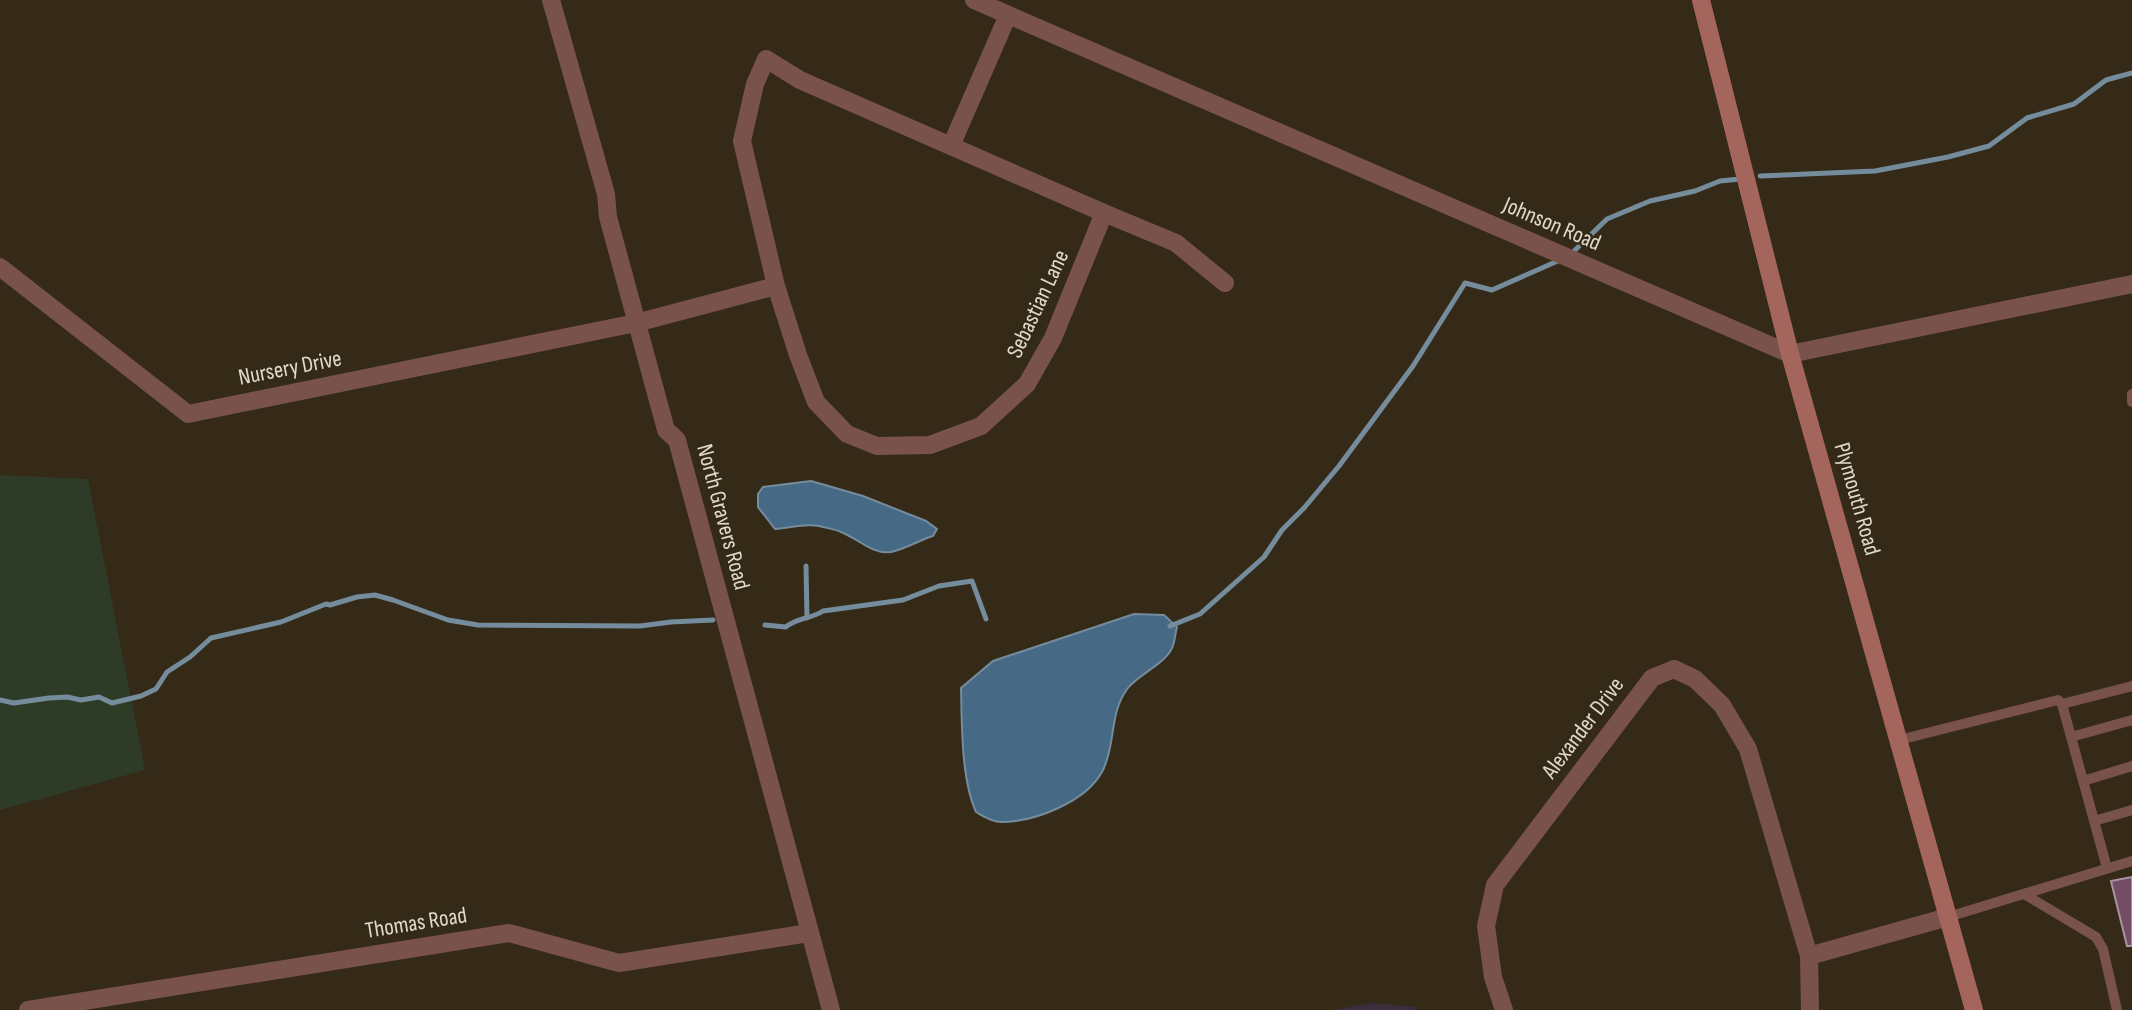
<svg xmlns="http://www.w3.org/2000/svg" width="2132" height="1010" viewBox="0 0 2132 1010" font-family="'Sofia Sans Condensed',sans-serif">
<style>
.commercial{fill:#3a2e3d}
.green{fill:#2e3b27}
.water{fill:#466a86;stroke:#748c9c;stroke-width:2}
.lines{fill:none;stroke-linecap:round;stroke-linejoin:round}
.stream{stroke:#748c9c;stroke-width:5}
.building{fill:#724d65;stroke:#aa92a1;stroke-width:2}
.lane{stroke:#79524c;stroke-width:10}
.street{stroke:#79524c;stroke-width:18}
.secondary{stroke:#a4665c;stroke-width:18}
.labels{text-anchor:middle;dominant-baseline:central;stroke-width:5;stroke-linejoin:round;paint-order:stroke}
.street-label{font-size:23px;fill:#e1dace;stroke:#342a17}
</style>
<rect width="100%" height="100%" fill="#342a17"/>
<path class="commercial" d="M1373,1003L1415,1007L1416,1010H1332Z"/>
<path class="green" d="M0,475L88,479L145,770L0,810Z"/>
<path class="water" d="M811,481L863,496L926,521L937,529L933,536C920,540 905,549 891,552C873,555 857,538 841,532C834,529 826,528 819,526C804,523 791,528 775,529L758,507V494L763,487Z
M1134,614L1164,615L1177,627C1175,634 1175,642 1172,648C1166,663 1138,675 1128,688C1109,712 1116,744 1103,770C1087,802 1034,822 1001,822C992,822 983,816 976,812C961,779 962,724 961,688L993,661Z"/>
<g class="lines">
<path class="stream" d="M1760,176L1875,171L1948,157L1989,146L2027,118L2074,104L2106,80L2132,73
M1572,253L1607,219L1650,201L1695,191L1720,181L1740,179
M806,566L807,618
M765,625L786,627C796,618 811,619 823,611L903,600L939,586L972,581L986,619
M1170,626L1200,614L1264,557L1282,530L1304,508L1339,466L1413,366L1465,283L1492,290L1560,260
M0,700L14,703L49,698L67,697L81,700L99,697L112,703L141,696L156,689L167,672L190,657L211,638L281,622L326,604L330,605L357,597L375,595L393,600L448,620L478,625L640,626L671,622L713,620"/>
</g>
<path class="building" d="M2132,877V946H2127L2111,881Z"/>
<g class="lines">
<path class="lane" d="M2132,394V402
M2062,704L2107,868
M2071,737L2132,720
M1899,740L2058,700L2062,704L2132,686
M2083,781L2132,766
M2094,821L2132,810
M2024,894L2096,937L2103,949L2117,1010
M1948,917L2132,861"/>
<path class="street" d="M551,0L606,194L608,217L666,430L677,440L831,1010
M974,0L1790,354L2132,284
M951,146L1008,15
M1104,213L1176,243L1225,283
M0,267L188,414L636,323L776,286L798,355L816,402L847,434L877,446L930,445L981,426L1027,384L1053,338L1104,213L800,80L766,59L755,84L742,141L776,286
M1809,956L1948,917
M28,1010L509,933L619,963L809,933
M1504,1010L1493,977L1486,926L1495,885L1652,678L1674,669L1695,679L1722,705L1748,749L1809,956L1810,1010"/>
<path class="secondary" d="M1701,0L1790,354L1974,1010"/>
</g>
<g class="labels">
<g class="street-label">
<text transform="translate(1552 224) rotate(23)">Johnson Road</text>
<text transform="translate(1038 304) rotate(-65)">Sebastian Lane</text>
<text transform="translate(290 368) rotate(-11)">Nursery Drive</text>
<text transform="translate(1857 499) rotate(74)">Plymouth Road</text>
<text transform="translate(723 517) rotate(75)">North Gravers Road</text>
<text transform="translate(1583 728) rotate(-53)">Alexander Drive</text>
<text transform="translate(416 923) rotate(-9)">Thomas Road</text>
</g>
</g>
</svg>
